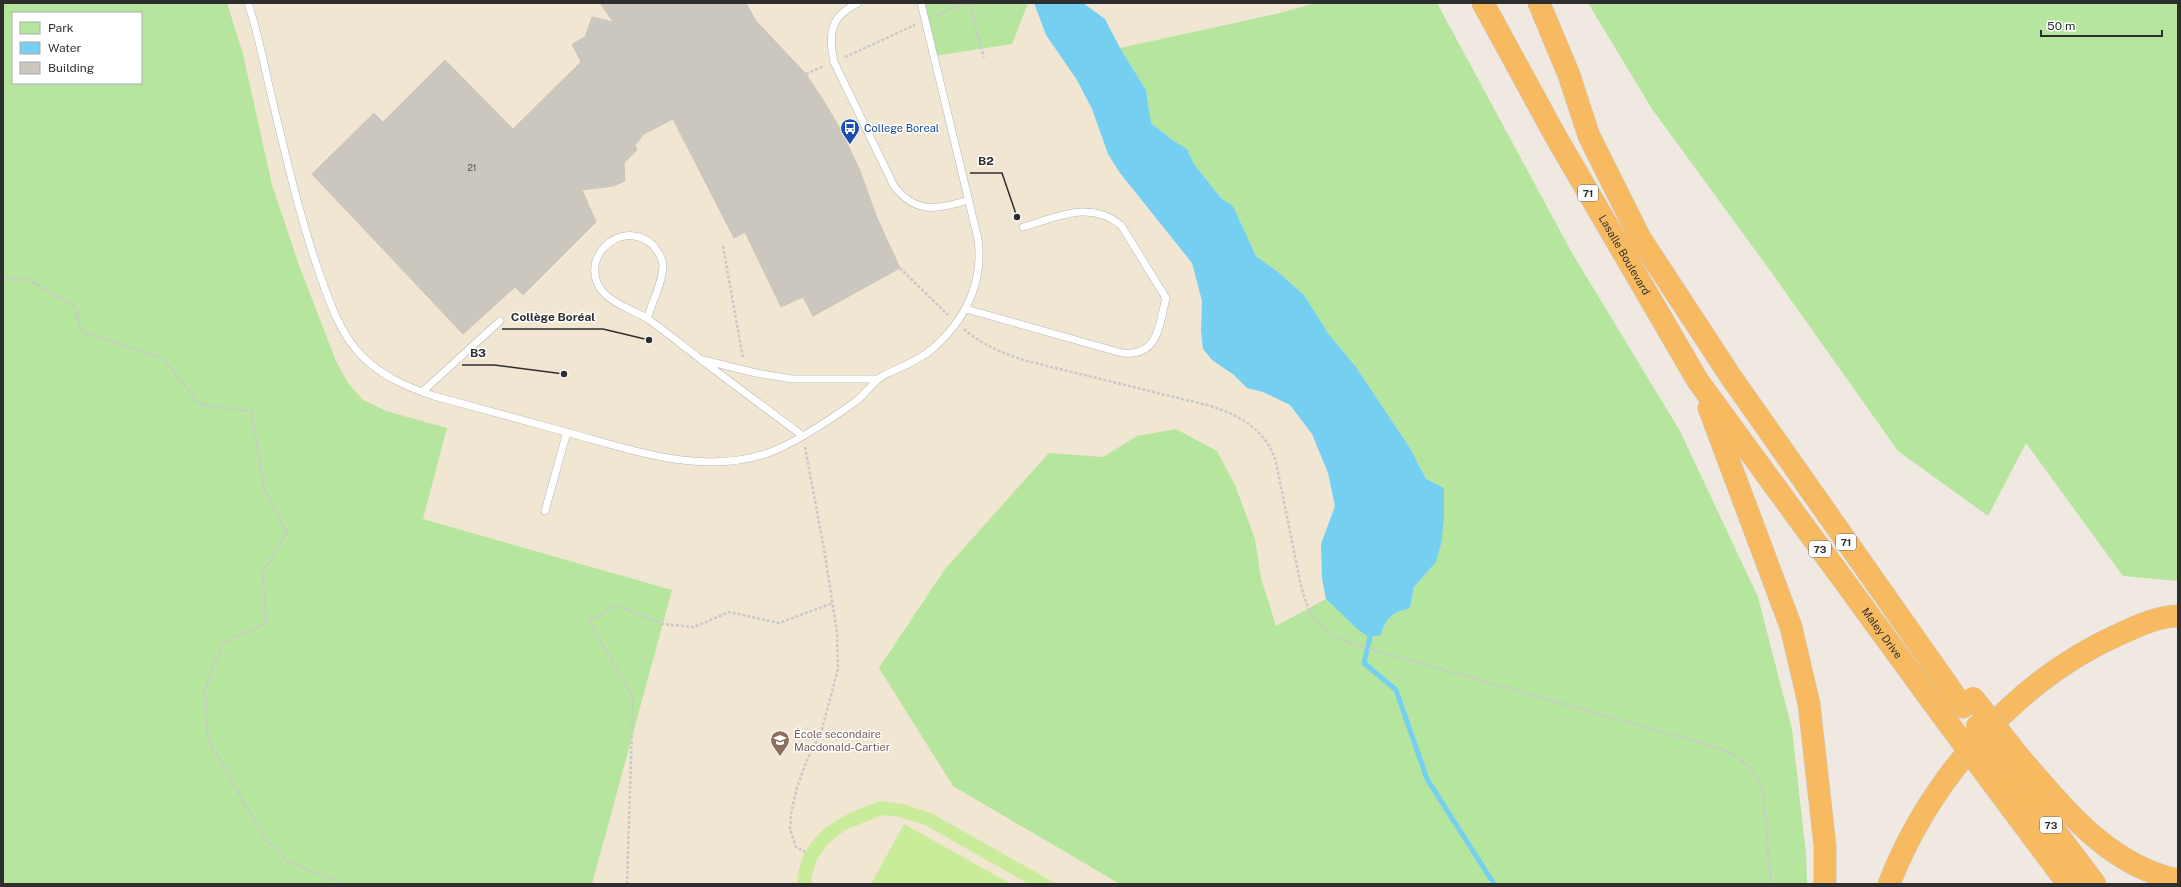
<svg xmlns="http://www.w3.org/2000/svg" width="2181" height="887" viewBox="0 0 2181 887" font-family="'Public Sans',sans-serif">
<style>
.education{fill:#f0e6d1;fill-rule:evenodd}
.green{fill:#b6e59e;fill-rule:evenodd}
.pitch{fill:#c9ec9a}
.water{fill:#75cff0}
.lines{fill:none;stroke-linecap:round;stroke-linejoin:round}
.stream{stroke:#75cff0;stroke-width:5}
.building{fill:#cbc7bf;stroke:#cbc5ba}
.service-casing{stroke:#b4b7c1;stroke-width:8}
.trunk-casing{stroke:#c9c9c9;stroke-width:23}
.path{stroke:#c9c9c9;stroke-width:2.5;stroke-dasharray:3 2;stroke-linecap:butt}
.service{stroke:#fff;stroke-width:7}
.trunk{stroke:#f8ba60;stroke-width:22}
.trunk-bridge-casing{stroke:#c9c9c9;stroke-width:23;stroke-linecap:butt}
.trunk-bridge{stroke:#f8ba60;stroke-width:22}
.labels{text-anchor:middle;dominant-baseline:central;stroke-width:3;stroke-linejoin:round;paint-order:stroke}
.number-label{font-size:9px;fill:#555452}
.shield{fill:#fff;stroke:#6d6d6d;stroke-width:1}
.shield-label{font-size:10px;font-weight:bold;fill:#2e2e2e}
.transit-label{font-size:11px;fill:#164399;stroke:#fff;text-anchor:start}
.street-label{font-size:11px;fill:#2e2e2e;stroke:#fff}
.education-label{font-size:11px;fill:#785e54;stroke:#fff;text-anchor:start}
.leader{fill:none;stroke:#2e2e2e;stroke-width:1.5}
.callout-dot{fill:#2e2e2e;stroke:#fff;stroke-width:1.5}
.callout-label{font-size:12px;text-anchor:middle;font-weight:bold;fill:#2e2e2e;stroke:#fff;stroke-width:3;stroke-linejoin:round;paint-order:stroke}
</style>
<rect width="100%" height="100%" fill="#efe9e1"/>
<path class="education" d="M3,3H1034L1046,35L1077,80L1092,109L1108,154L1120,173L1192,263L1202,301L1201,331L1203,349L1212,360L1234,375L1247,388L1263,392L1290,405L1312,434L1328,473L1335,506L1321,544L1322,579L1326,599L1276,626L1261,578L1255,539L1235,485L1217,451L1176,429L1137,436L1103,457L1049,453L953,786L1120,884H592L671,590L423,519L446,432L3,315ZM13,13H141V83H13Z
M1083,3H1315L1276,14L1120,48L1105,19Z"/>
<path class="green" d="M3,3H227L243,54L272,185L300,268L336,361L348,383L363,400L386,411L447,428L423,519L672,590L592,884H3ZM13,13H141V83H13Z
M921,3H1028L1012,44L934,56Z
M1315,3H1437L1572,253L1680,431L1758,597L1792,729L1806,854L1807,884H1120L953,786L879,668L945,569L1049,453L1103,457L1137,436L1176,429L1217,451L1235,485L1255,539L1261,578L1276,626L1326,599L1357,629L1381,635C1386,617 1392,613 1410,608L1414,587L1436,562L1444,488L1426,479L1410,448L1356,367L1328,333L1304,295L1278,272L1256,256L1233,206L1221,198L1194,164L1187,149L1171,139L1151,123L1146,90L1120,48L1276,14Z
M1588,3H2178V581L2123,576L2026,443L1988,516L1898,451L1769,269L1652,109Z"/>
<path class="pitch" d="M881,801L903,804L931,813L1057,884H1029L925,825L900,817L883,815L845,830L828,844L817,859L812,875L811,884H797C800,834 839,815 881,801Z
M904,824L1011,884H871Z"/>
<path class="water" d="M1034,3H1083L1105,19L1120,48L1146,90L1151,123L1171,139L1187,149L1194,164L1221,198L1233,206L1256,256L1278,272L1304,295L1328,333L1356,367L1410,448L1426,479L1444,488V519L1441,544L1436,562L1414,587L1410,608C1392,613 1386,617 1381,635L1369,637L1357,629L1326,599L1322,579L1321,544L1335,506L1328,473L1312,434L1290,405L1263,392L1247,388L1234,375L1212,360L1203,349L1201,331L1202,301L1192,263L1120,173L1108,154L1092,109L1077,80L1046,35Z"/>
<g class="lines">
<path class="stream" d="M1370,637L1364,663L1396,690L1427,779L1494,884"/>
</g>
<path class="building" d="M600,3H746L756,21L806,74L825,103L843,134L860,171L877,218L900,268L813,316L803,297L781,307L745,232L734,238L673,119L644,134L635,145L637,150L624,163L625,181L613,186L582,190L596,222L523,295L515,287L463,334L312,174L374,113L383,122L445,60L513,129L581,62L572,44L585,37L592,17L613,22Z"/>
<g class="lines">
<g class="service-casing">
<path id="service" d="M248,3C259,35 265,70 273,103C287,161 300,218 320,275C329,301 341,335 361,355C381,376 407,387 434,396C478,408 522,420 566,432C634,450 709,479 778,449C805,437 831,419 855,402C866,394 872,382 884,375C899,368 918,361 931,350C965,321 984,283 978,239L921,3
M858,3C830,16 828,34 834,62L894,186C916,215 938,209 969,200
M966,309L1122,353C1159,357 1159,325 1166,298L1121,225C1089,200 1058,217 1023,227
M647,319C652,302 663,282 663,264C662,257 657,250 653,245C619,215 573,264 606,295C619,307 634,310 648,319C665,331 682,345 699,358C733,384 768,410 803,436
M703,360L756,373L792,379H877
M422,392L500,321
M545,511L567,432"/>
</g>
<g class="trunk-casing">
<g id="trunk">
<path id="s1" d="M1483,3L1556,137L1698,381L1942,715"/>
<path d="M1539,3L1569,75L1589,136L1640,238L1731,377L1963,707"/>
<path d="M1709,408L1791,627L1809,704L1825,846V884"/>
<path d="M2021,759C2065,809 2109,866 2178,880"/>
<path d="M2007,767L2095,884"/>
<path d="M1991,781L2068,884"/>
<path d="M1889,884C1930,779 2016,680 2120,634C2137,626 2159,616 2178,616"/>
</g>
</g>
<path class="path" d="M969,3L984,57
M936,16L964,3
M845,57L915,25
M806,74L824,66
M723,246L743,358
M900,268L948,315
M3,278L29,280L75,306L81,331L130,348L161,357L200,404L252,412L264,489L287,533L263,571L266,623L222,643L205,691L208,739L263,836L288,862L336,880L339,884
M964,329C982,345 1001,352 1023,360L1207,405C1238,414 1266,429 1276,462L1301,586C1309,615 1317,629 1346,642L1722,749C1741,758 1756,770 1763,791L1771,884
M805,447L824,549L837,632L838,669L821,733L807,760L797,787L791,813L790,829L796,847L805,852
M627,884L633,697L589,621L616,605L663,624L694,627L729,612L779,623L833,603"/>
<use href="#service" class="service"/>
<use href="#trunk" class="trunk"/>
<g class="trunk-bridge-casing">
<path id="trunk-bridge" d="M1973,698L2021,759
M1942,715L1991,781
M1977,726L2007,767"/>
</g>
<use href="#trunk-bridge" class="trunk-bridge"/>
</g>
<defs>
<g id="bus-pin" transform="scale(1)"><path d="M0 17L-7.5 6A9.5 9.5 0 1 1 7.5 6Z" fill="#1a4fb4" stroke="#fff"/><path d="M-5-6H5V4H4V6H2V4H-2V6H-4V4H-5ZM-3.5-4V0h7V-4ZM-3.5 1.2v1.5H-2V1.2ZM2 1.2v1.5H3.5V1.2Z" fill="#fff"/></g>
<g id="school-pin" transform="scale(1)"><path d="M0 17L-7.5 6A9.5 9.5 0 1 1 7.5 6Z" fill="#8d6e63" stroke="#fff"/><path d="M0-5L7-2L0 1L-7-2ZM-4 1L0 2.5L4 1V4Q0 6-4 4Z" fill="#fff"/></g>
</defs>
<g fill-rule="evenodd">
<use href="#bus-pin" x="850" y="128"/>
<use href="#school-pin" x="780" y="740"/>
</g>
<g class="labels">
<g class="number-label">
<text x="472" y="167">21</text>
</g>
<g class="shield">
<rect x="1578" y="185" width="20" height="16" rx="3"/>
<rect x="1836" y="534" width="20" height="16" rx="3"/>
<rect x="1809" y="541" width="22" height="16" rx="3"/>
<rect x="2040" y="817" width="22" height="16" rx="3"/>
</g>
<g class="shield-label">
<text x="1588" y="193">71</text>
<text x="1846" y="542">71</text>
<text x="1820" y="549">73</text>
<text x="2051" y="825">73</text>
</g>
<g class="transit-label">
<text x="864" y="128">College Boreal</text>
</g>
<g class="street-label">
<text stroke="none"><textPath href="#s1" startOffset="289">Lasalle Boulevard</textPath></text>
<text stroke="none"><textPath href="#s1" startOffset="747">Maley Drive</textPath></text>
</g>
<g class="education-label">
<text x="794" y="734">École secondaire<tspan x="794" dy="13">Macdonald-Cartier</tspan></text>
</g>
</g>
<path class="leader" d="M1017 217L1002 173H970M649 340L603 329H502M564 374L494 365H462"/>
<g class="callout-dot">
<circle cx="1017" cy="217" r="4"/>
<circle cx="649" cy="340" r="4"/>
<circle cx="564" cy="374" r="4"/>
</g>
<g class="callout-label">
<text x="986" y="165">B2</text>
<text x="553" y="321">Collège Boréal</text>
<text x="478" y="357">B3</text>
</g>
<rect width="2181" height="887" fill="none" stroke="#2e2e2e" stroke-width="8"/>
<rect x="12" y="12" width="130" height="72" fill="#ffffff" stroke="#ababab"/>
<rect x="20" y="22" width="20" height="12" fill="#b6e59e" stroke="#ababab"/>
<text x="48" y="32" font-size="12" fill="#2e2e2e">Park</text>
<rect x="20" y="42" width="20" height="12" fill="#75cff0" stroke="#ababab"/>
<text x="48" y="52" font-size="12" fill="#2e2e2e">Water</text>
<rect x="20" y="62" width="20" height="12" fill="#cbc7bf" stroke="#ababab"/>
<text x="48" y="72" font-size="12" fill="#2e2e2e">Building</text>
<path d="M2041 30v6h121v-6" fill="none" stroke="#2e2e2e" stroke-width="2"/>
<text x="2047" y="30" font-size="12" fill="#2e2e2e" stroke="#ffffff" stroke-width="3" paint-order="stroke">50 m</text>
</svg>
